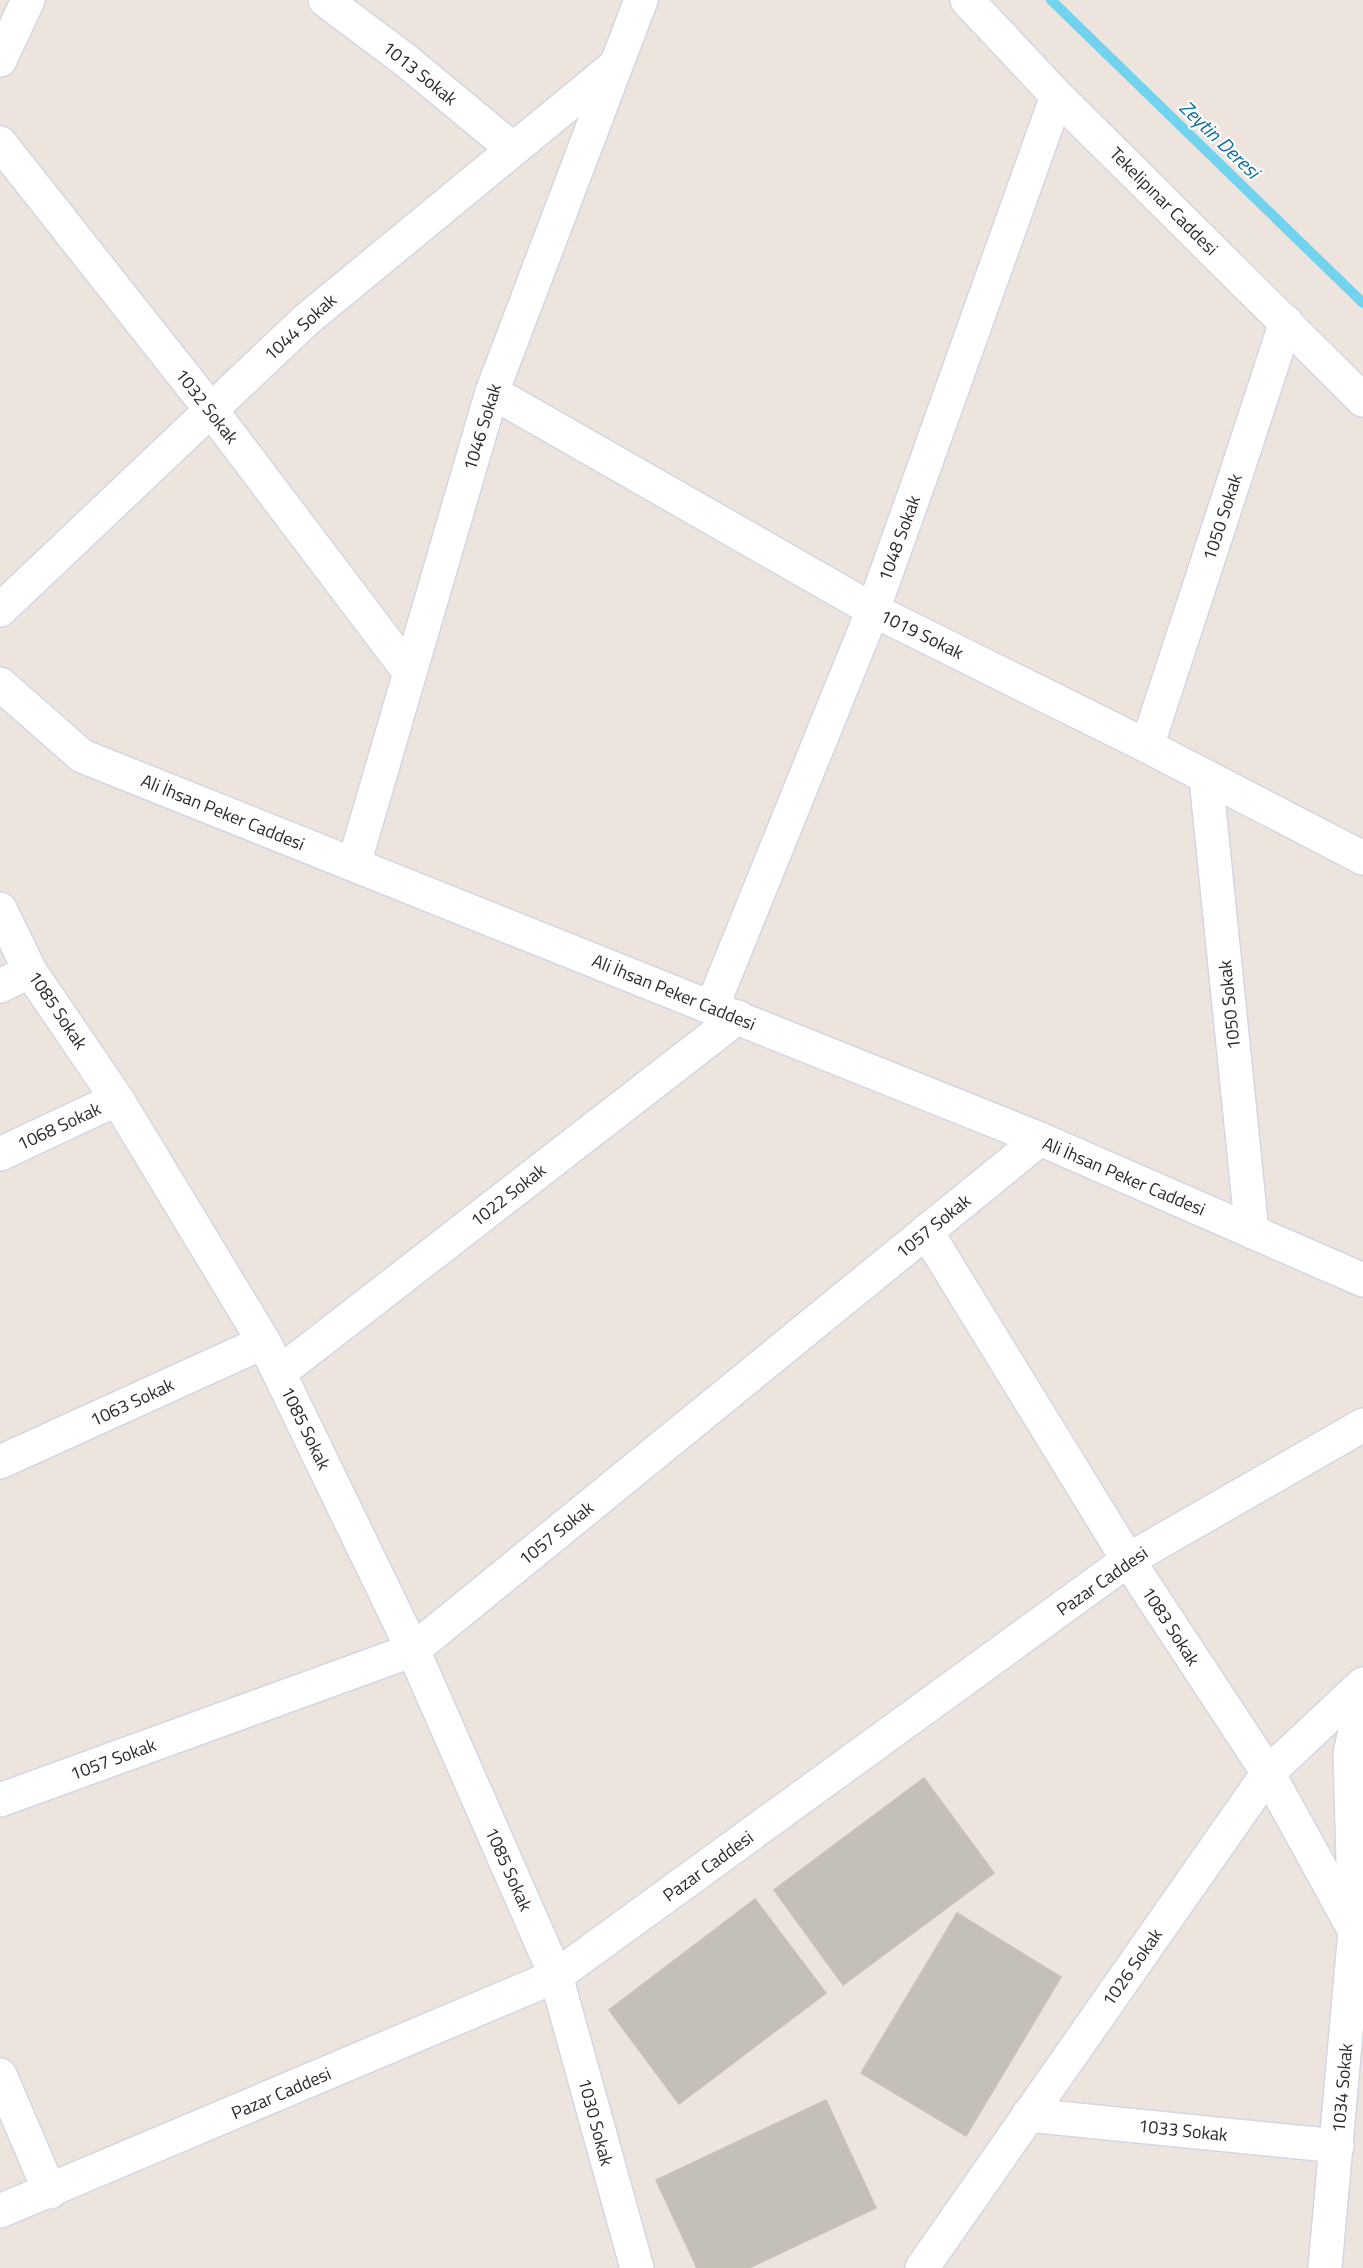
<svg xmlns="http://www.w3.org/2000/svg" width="1363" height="2268" viewBox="0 0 1363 2268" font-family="'Titillium Web',sans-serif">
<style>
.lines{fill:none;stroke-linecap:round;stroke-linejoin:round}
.stream{stroke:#71d3ee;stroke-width:10}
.building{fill:#c5bfba;stroke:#c8c1b7;stroke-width:1.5}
.street-casing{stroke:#d2d7e4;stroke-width:36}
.secondary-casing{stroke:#d2d7e4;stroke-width:36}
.street{stroke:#fff;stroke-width:33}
.secondary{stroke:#fff;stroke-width:33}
.labels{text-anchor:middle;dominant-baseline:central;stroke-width:4.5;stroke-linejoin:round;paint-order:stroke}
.street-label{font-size:18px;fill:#2b2b2b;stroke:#fff}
.water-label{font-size:20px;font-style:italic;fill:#0e729c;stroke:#fff}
</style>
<rect width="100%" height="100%" fill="#ede5dd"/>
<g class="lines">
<path class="stream" d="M1051,0L1363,303"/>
</g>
<path class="building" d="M924,1778L994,1873L843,1985L774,1890Z
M755,1899L826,1993L679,2104L609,2010Z
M957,1913L1061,1977L966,2136L861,2073Z
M826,2100L876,2208L749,2268H697L656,2180Z"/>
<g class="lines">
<g class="street-casing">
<path id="street" d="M325,0L404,59L513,149
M967,0L1057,96L1363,400
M0,60L28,0
M0,143L211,410L410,673
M492,392L873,610L1147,746L1363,858
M0,610L306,320L616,65
M1147,746L1286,322
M1206,778L1252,1232
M354,864L492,392L641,0
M0,909L30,971L117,1099L264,1342L413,1650L556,1976L637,2268
M0,986L30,971
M712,1007L873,610L1057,96
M0,1154L117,1099
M926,1231L1128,1560L1268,1773L1355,1931
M279,1373L738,1017
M0,1462L264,1342
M0,1800L413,1650L1040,1139
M0,2075L50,2192
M1028,2115L1337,2146
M922,2268L1268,1773L1363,1684
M1325,2268L1355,1931L1350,1754L1363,1694"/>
</g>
<g class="secondary-casing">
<path id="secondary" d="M0,684L82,756L1040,1139L1363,1280
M0,2211L556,1976L1128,1560L1363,1425"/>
</g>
<use href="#street" class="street"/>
<use href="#secondary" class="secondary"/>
</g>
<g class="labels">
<g class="street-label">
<text transform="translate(420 73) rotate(39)">1013 Sokak</text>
<text transform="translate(1164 201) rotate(45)">Tekelipınar Caddesi</text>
<text transform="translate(300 327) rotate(-42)">1044 Sokak</text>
<text transform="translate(207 406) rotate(52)">1032 Sokak</text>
<text transform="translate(482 427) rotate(-73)">1046 Sokak</text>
<text transform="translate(1222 517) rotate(-72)">1050 Sokak</text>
<text transform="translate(899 538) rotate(-70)">1048 Sokak</text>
<text transform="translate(922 634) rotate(26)">1019 Sokak</text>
<text transform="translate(223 812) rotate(22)">Ali İhsan Peker Caddesi</text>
<text transform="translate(674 992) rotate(22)">Ali İhsan Peker Caddesi</text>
<text transform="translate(1229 1005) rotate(-96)">1050 Sokak</text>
<text transform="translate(58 1010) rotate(56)">1085 Sokak</text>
<text transform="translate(59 1126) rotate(-25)">1068 Sokak</text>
<text transform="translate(1124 1176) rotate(23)">Ali İhsan Peker Caddesi</text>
<text transform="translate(508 1195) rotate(-38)">1022 Sokak</text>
<text transform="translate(933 1226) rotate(-39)">1057 Sokak</text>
<text transform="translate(132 1402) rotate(-25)">1063 Sokak</text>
<text transform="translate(306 1428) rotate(64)">1085 Sokak</text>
<text transform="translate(556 1533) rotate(-39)">1057 Sokak</text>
<text transform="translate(1102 1581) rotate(-35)">Pazar Caddesi</text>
<text transform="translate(1171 1626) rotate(57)">1083 Sokak</text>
<text transform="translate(113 1759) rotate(-20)">1057 Sokak</text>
<text transform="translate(708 1866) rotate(-36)">Pazar Caddesi</text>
<text transform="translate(509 1869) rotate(66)">1085 Sokak</text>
<text transform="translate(1132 1967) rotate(-55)">1026 Sokak</text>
<text transform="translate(1342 2088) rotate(-85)">1034 Sokak</text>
<text transform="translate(281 2093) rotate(-23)">Pazar Caddesi</text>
<text transform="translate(596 2122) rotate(75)">1030 Sokak</text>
<text transform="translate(1183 2130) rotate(6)">1033 Sokak</text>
</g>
<g class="water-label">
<text transform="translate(1220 139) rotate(44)">Zeytin Deresi</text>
</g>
</g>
</svg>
